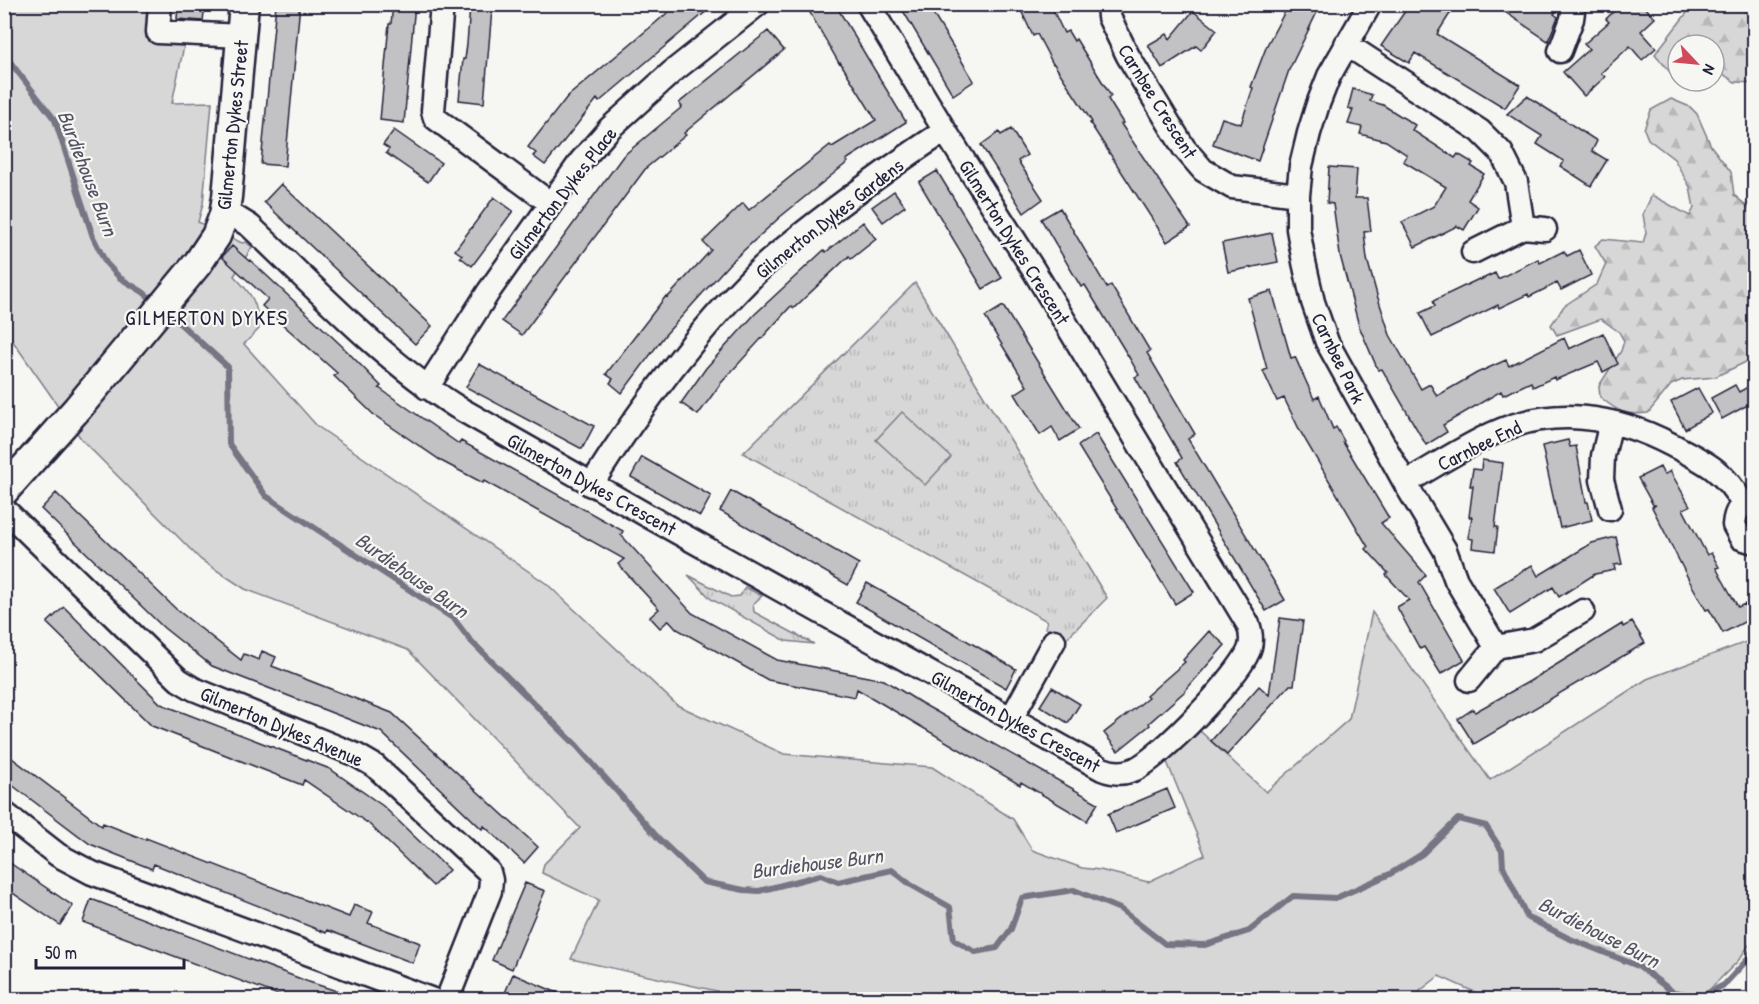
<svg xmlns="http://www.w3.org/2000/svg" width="1759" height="1004" viewBox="0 0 1759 1004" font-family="'Patrick Hand',sans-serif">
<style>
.grass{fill:url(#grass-tufts);stroke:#7c7c89;stroke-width:1.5}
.forest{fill:url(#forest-firs);stroke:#7c7c89;stroke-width:1.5}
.green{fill:#d7d7d7;stroke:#7c7c89;stroke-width:1.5}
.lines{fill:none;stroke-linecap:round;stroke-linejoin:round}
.stream{stroke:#757583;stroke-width:6}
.building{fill:#c2c2c4;stroke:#22223b;stroke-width:1.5}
.minor-casing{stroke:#22223b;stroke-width:27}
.major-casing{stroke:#22223b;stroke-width:33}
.minor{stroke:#f6f6f2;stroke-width:22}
.major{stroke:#f6f6f2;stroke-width:28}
.labels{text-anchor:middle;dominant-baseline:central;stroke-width:4.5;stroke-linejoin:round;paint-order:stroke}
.street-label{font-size:20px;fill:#22223b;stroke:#f6f6f2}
.water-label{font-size:21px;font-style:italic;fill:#535365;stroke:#f6f6f2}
.neighbourhood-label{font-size:21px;letter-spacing:1.5px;fill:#22223b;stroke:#f6f6f2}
</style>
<defs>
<pattern id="grass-tufts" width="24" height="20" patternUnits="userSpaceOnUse" patternTransform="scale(1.5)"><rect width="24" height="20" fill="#d7d7d7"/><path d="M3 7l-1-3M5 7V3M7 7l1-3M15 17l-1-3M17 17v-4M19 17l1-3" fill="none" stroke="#b8b8b9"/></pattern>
<pattern id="forest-firs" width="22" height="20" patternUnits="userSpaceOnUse" patternTransform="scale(1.5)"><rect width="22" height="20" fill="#d7d7d7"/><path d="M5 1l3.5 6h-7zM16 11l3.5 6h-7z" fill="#b8b8b9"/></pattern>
</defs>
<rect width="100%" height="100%" fill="#f6f6f2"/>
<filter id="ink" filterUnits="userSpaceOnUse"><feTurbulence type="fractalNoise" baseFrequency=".0167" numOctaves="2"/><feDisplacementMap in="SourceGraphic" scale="12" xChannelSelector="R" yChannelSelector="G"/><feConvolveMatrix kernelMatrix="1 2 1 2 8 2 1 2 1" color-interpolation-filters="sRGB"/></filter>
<g filter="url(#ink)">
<path class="grass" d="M915,283L1107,598L1065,640L1045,628L1047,621L743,453Z
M688,575L731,597L740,596L745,587L762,596L753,604L754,612L814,644L786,641L711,599Z"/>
<path class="forest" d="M1693,5H1733L1754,17V83L1735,82L1714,68V45H1678V75L1674,77L1655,54Z
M1671,99L1690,107L1697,114L1711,146L1731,172L1734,195L1754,212V358L1715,377L1682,380L1671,385L1648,413C1625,416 1617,411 1600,397L1599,386L1621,351L1624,341L1619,332L1601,319L1557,335L1551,325L1564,306L1597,284L1606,264L1595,246L1603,239L1643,243L1646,233L1643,214L1652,195L1690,216L1694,208L1690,187L1674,159L1648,139L1644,129L1651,110Z"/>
<path class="green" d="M4,5H148L146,38L185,41L172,103L212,102L203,204L198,222L242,243L246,242L252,247L234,276C252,294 258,303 259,329L244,344L317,426L547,584L677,705L784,754L932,767L1013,819L1032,850L1082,868L1100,870L1148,882L1205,855L1167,762L1200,731L1266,792L1349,719L1372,612L1490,780L1647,679L1754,639V938L1738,961L1699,1000L1490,999L1439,976L1420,991L1419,1000H715L717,991L571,959L599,900L542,873L544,864L580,828L408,650L245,589L201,560L82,440L5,330Z
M902,412L951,457L925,485L876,440Z"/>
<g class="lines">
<path class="stream" d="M4,54L55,120L93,237L106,263L120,278L143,292L156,303
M166,311L228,367L229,444L266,496L454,619L470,640L577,746L659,839L704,882L744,890L759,891L821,875L838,882L892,870L911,885L950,907L954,940L975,952L997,948L1011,929L1022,898L1074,890L1120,909L1165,944L1205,945L1249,931L1293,896L1336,898L1390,874L1422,854L1458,819L1486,826L1502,851L1503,866L1527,917L1568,938L1638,966L1673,992L1702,996L1724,985L1747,960L1754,946"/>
</g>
<path class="building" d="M178,4H205L203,21L177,19Z
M276,4H300L285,166L261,164Z
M393,4H415L404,123L380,120L389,24H391Z
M678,4H715L599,102L597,99L545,165L533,156L536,153L528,147L567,97Z
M805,4H835L906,122L846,160L848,162L780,217L729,264L665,335L622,393L610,383L613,379L606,374L666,296L668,297L711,250L703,242L743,203L749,210L830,145L832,147L876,120L840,62L839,63Z
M899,4H927L974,81L953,95Z
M1018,4H1050L1064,33L1068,31L1074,41L1076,39L1111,96L1108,99L1123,123L1121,124L1190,227L1167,242L1090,123L1092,122L1054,64H1053L1037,34L1033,36Z
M1289,4H1321L1289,70L1258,161L1213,144L1222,118L1241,124L1253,88L1251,87L1267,45Z
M1410,4H1456L1437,34L1520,85L1505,108L1415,53L1409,63L1381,46Z
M1493,4H1560L1554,14L1558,17L1548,41Z
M1621,4H1642L1655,18L1641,31L1656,48L1642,60L1630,46L1601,73L1605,77L1584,96L1563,72L1589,49L1584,44L1609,22L1606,19Z
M470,7L492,9L484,103L459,100L463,59H465L467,44Z
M1193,11L1217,30L1201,50L1196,46L1162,68L1148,45L1167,34L1170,39Z
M768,31L784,50L684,133L686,135L646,168L522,335L502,321L623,156L682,107L679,103Z
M1353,89L1372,95L1370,101L1383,105L1415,125L1412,130L1455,158L1458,154L1473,163L1471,166L1484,174L1468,200L1478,207L1464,230L1457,226L1415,247L1402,222L1434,206L1446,187L1403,161L1407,155L1386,141L1360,134L1362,127L1348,124L1353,110L1348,108Z
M1527,96L1597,141L1592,151L1607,160L1591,186L1560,166L1564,161L1537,144L1542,136L1507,114Z
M1011,129L1027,155L1018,161L1043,199L1024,213L981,145L999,132L1001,135Z
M394,130L441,163L428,182L386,153L389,149L383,145Z
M1329,167L1357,169L1355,198H1367L1371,231L1364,232L1367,259L1377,295L1390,335L1421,389L1430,384L1437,396L1477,373L1506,360L1509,366L1564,338L1569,349L1603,333L1618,364L1603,372L1598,362L1555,380L1554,377L1533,387L1531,382L1503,395L1501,391L1443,425L1447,432L1426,445L1382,369L1378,370L1359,326L1340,255L1333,204L1327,203Z
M937,171L1002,278L983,289L919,182Z
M281,184L432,326L415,344L264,202Z
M894,191L905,206L883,222L872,207Z
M494,197L513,211L472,266L460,257L462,255L455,250Z
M1060,208L1107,288L1111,285L1150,351L1147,353L1195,434L1188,439L1285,600L1266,611L1177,462L1182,458L1135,377L1139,375L1130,359L1085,285L1081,287L1041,219Z
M863,222L876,239L851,259L849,256L794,308L791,306L721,383L698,415L681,403L706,368L755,314L824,250L826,252Z
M1272,233L1278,262L1228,272L1222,243Z
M232,246L249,261L250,260L342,346L381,386L379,388L459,444L461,441L623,531L621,535L692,613L777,660L884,680L921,703L1098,803L1087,821L1021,782L1020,785L857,689L855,697L768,680L677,629L669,620L660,628L650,617L659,609L618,564L624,559L484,481L483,483L443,462L374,415L334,376L337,373L262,306L268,299L222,257Z
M1579,250L1591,275L1561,290L1557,283L1529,297L1528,294L1499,308L1498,305L1432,337L1420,313L1435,306L1433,301L1479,279L1480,280L1495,273L1498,279L1538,259L1540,263L1564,251L1567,256Z
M1272,291L1291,358L1295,357L1314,399L1319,396L1333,429L1336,427L1344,441L1343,442L1389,518L1381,523L1426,575L1419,582L1464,660L1441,674L1424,647L1420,649L1397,607L1409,600L1386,575L1388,573L1366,549L1368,547L1300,431L1284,398L1277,401L1263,371L1267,369L1248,298Z
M1003,306L1079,429L1060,441L1052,427L1040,435L1015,394L1027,386L985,317Z
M479,364L594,426L582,449L466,387Z
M1755,383V401L1722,419L1711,398L1735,385L1739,392Z
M1698,388L1712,413L1685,429L1671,402Z
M1096,434L1194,592L1175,604L1078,446Z
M1568,440L1570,447L1576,446L1586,502H1588L1592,520L1560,528L1542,446Z
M642,457L711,496L700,516L631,477Z
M1482,460L1503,463L1495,527H1498L1495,551L1472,548L1473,539L1468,538L1472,517H1469L1473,486H1470L1473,469L1481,470Z
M1660,467L1664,475L1670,471L1690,506L1683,509L1707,555L1711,553L1719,567L1716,568L1738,607L1745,604L1752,618L1723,633L1709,609L1706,610L1690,582L1652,507L1656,505H1653L1638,478Z
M731,491L859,564L848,585L720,511Z
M56,493L176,609L241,660L244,654L259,660L262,651L276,657L272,666L392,713L538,847L524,863L484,826L482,829L381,732L212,666L164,628L41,509Z
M1616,537L1622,564L1614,565L1615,570L1595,574L1559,597L1553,587L1510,614L1494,588L1532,565L1538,576L1592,543Z
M867,583L1016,669L1006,688L856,602Z
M64,607L161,704L330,769L383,806L449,870L433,886L369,824L304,780L302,785L152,726L47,623Z
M1280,618L1303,621L1294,685H1290L1227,755L1211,741L1259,686L1269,695Z
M1632,622L1645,643L1474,744L1458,719L1473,709L1475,712L1530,681L1622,624L1623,627Z
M1209,631L1225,645L1184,692L1149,723L1150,725L1118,751L1104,733L1148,698L1146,696L1185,662L1183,660Z
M1052,687L1080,704L1068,723L1040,706Z
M4,752L102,826L103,823L146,840V838L349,917L354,905L373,912L368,923L420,943L413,963L327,930L326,933L154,864L152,869L90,844L4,779Z
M1167,789L1175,808L1116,833L1108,814Z
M4,859L73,906L60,925L4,887Z
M525,883L545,891L512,969L492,960Z
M91,899L309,982L352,996L351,999H289L83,922Z
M513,974L572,999H514L504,995Z"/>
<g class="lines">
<g class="minor-casing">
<path id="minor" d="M160,4L158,32L242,36
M442,4L433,111L435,118L550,203
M1108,4L1109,17L1128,56L1184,148L1203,170L1232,187L1298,195
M1370,4L1329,76L1318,104L1309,133L1301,166L1298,195V229L1304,262L1313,302L1327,342L1405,483L1445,550L1456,580L1496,647
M1346,44L1480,131L1501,152L1516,182L1523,227L1473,252
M1560,51L1572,19L1574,4
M224,215L237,218L250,226C316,288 380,358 457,407L650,517L1102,769C1112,773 1123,774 1133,770C1158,761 1244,671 1250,647C1252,639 1251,632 1248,624L1033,269L945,131L868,4
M1523,227L1545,229
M427,388L489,291L581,161L610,128L672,72L758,4
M1405,483C1433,467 1462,448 1492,434C1551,406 1615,415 1672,445C1705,462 1724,470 1743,504
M591,485C639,409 693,336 756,273C780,250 807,230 833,210C869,183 906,155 945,131
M1754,502C1740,503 1735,512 1734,525L1741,538L1754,542
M4,509L179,680L194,689L356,755L375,766L489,872L491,880L490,891L447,1000
M1610,509L1602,480L1603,456L1611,422
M1469,680L1496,647L1534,640L1583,611
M1011,719L1054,641
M4,813L58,855L92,873L433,1000"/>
</g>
<g class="major-casing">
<path id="major" d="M4,491L77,409L198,263L216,236L224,215L227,197L244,4"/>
</g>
<use href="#minor" class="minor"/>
<use href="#major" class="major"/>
</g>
</g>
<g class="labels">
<g class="street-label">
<text transform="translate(1158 101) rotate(58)">Carnbee Crescent</text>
<text transform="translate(232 125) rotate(-84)">Gilmerton Dykes Street</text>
<text transform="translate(562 193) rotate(-52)">Gilmerton Dykes Place</text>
<text transform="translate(829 218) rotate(-38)">Gilmerton Dykes Gardens</text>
<text transform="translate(1015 242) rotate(58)">Gilmerton Dykes Crescent</text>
<text transform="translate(1339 358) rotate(64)">Carnbee Park</text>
<text transform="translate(1479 445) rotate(-26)">Carnbee End</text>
<text transform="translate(592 484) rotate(29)">Gilmerton Dykes Crescent</text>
<text transform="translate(1016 721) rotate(29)">Gilmerton Dykes Crescent</text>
<text transform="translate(282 726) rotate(23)">Gilmerton Dykes Avenue</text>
</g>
<g class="water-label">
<text transform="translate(88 173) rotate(69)">Burdiehouse Burn</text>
<text transform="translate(412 575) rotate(35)">Burdiehouse Burn</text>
<text transform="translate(817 863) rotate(-7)">Burdiehouse Burn</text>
<text transform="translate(1599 932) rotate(27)">Burdiehouse Burn</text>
</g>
<g class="neighbourhood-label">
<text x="207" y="317">GILMERTON DYKES</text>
</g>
</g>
<rect width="1759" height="1004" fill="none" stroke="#f6f6f2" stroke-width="24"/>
<rect x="12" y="12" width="1735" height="980" fill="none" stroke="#22223b" stroke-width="2" filter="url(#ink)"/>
<g transform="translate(1696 63) rotate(116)"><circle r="28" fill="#f6f6f2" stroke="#a1a1a9" stroke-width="1.5"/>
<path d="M0-4.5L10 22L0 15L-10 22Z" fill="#d1495b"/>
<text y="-9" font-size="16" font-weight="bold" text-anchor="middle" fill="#22223b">N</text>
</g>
<path d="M36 959v9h148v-9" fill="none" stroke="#22223b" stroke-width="3"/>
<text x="45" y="959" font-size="18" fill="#22223b" stroke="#f6f6f2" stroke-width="4.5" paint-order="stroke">50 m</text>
</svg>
